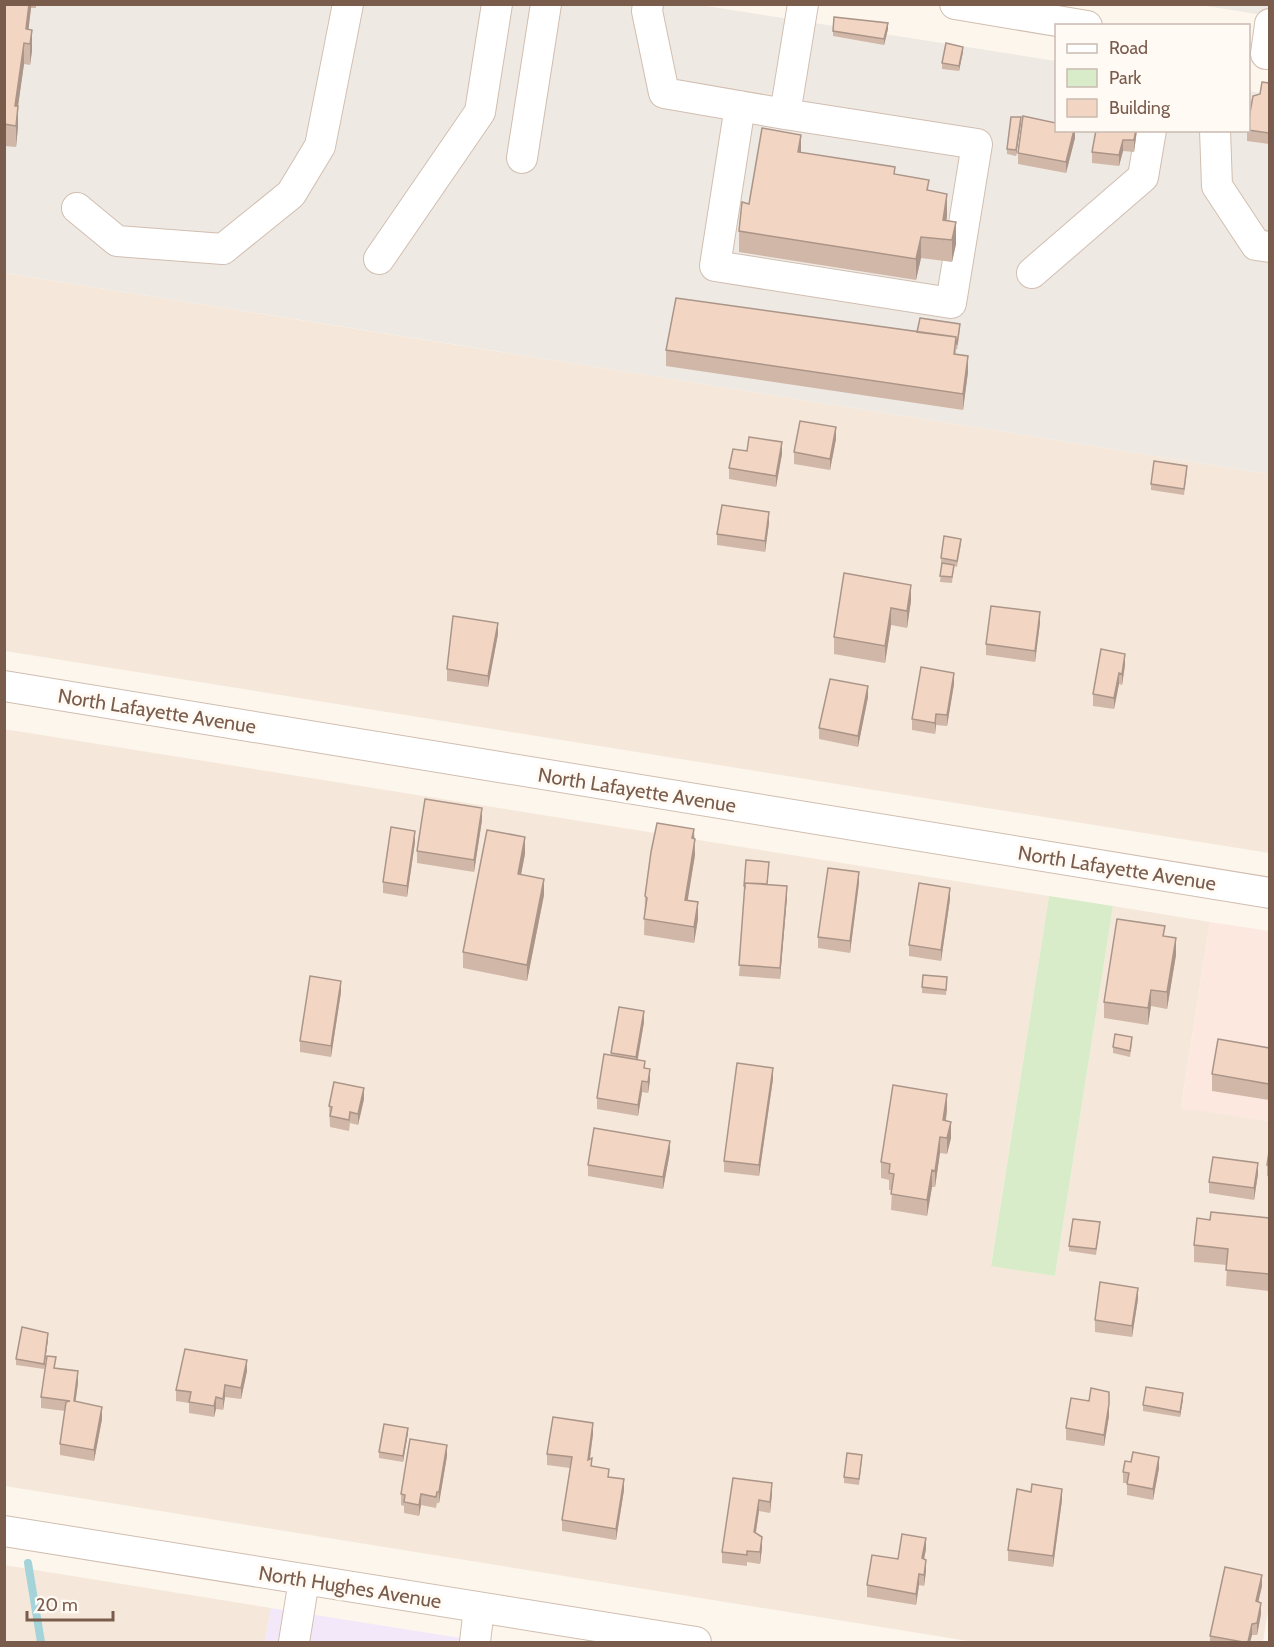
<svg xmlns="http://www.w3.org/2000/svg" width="1274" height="1647" viewBox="0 0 1274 1647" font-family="Cabin,sans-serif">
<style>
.residential{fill:#f5e8da}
.commercial{fill:#fde8e0}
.industrial{fill:#efe9e4}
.education{fill:#f3e8fa}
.green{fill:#d8ecc9}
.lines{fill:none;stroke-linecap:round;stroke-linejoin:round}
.stream{stroke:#a5d3da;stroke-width:8}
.minor-casing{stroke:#d1beb0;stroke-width:32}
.minor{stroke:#fff;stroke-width:30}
.wall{fill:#d1b7a8}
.shaded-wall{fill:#aa9588}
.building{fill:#f3d5c3;stroke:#aa9588;stroke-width:1.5}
.labels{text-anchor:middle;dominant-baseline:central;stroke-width:6;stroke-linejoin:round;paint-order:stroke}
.street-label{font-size:20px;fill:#7a5c4d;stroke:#fffaf3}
</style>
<rect width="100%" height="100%" fill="#fdf6ec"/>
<path class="residential" d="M4,273L1269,474V853L5,651Z
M4,729L1049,896L991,1265L1055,1276L1113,906L1210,922L1181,1107L1269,1121L1270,1598L1263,1642H974L5,1486Z
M4,1565L271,1608L265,1642H5Z"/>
<path class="commercial" d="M1210,922L1269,931V1121L1181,1108Z"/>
<path class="industrial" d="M4,5H700L1056,61V130H1248L1249,91L1269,94V474L5,273Z
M1200,5H1269V16Z"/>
<path class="education" d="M271,1608L486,1642H265Z"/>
<path class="green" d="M1049,896L1113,906L1055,1276L991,1266Z"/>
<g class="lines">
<path class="stream" d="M28,1563L41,1642"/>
<g class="minor-casing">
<path id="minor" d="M648,4L647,11L664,93L785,114L803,4
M955,4L1087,26
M1266,54L1270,24
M740,106L715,266L951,303L977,144L785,114
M1215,130L1217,186L1256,245L1270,247
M522,158L546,4
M77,208L117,241L223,249L291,194L320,146L348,4
M379,259L480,112L497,4
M1032,273L1143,177L1151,130
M4,686L1270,893
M4,1531L696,1642
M294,1642L304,1580
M475,1642L479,1608"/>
</g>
<use href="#minor" class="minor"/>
</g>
<path class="wall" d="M4,4H36V8H31L28,29L32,51L30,65L24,64L18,106V127L16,147L4,146Z
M888,29L884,45L833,36V31Z
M963,52L959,71L942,69V63Z
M1269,83V144L1247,141V130H1248L1260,94Z
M1021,122L1016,156L1007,154V149Z
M1075,130V138L1066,173L1018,164V153Z
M1137,130L1134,152L1123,151L1119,166L1092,163V152Z
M801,153L895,174L929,190L947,216L946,221L956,244L952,262L921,258L916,280L739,252V231Z
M960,330L957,350L956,349V354L968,372L963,410L666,366V350L917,332Z
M836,439L830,470L794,464V452Z
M782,454L776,487L729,479V468Z
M1187,472L1184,495L1151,490V484Z
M769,523L765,552L717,545V534Z
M961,544L957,567L954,566L952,583L940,582L942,564H941V558Z
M844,573L911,601L907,628L891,625L885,663L834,654V637Z
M1040,623L1035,662L986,655V644Z
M498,634L488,687L447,681V669Z
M1125,665L1122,685L1119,684L1114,709L1093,706V694Z
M954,684L947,726L936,725L935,734L912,730V719Z
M868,697L858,747L819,739V728Z
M482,820L474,872L417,863V851Z
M694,839L695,855L687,900L698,919L694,943L644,935L645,896Z
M415,842L407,897L383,893V882Z
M525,854L521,874L544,895L527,981L463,968V952Z
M769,868L767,884L787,897L780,979L739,976L745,892H744V886Z
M859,883L850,953L818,948V937Z
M950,899L941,961L909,956V945Z
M1165,937L1176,955L1167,1009L1151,1006L1148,1025L1104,1018V1002Z
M947,983L946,995L922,993V987Z
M341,992L331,1057L300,1052V1041Z
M619,1007L644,1022L638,1059L645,1068L650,1080L648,1093L642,1092L638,1116L597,1109V1098L611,1055Z
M1132,1043L1130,1057L1113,1053V1047Z
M1269,1048V1100L1212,1091V1074Z
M773,1079L759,1176L724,1172V1161Z
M364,1099L358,1125L350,1123L349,1131L330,1127L329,1106Z
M947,1110L946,1121L951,1138L947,1154L940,1153L935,1187H932L927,1216L891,1210L892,1190H889V1180L881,1178V1162Z
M670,1152L663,1189L588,1176V1165Z
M1269,1152V1177L1267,1176V1165Z
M1258,1174L1254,1200L1209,1193V1182Z
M1269,1218V1291L1226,1286L1227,1265L1194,1262V1245L1210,1220Z
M1100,1228L1096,1255L1069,1251V1246Z
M1138,1299L1132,1337L1095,1332V1320Z
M48,1339L44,1369L16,1365V1359Z
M56,1369L78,1383L75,1402L102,1419L94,1461L60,1455V1444L65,1411L41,1408V1397Z
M247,1371L241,1399L225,1397L223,1410L216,1409L214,1417L189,1413V1403L176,1401V1390Z
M1183,1399L1180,1417L1143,1411V1405Z
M1109,1416L1104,1446L1066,1440V1428Z
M408,1433L403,1462L379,1458V1452Z
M593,1434L590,1459L592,1466L609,1477L624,1490L616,1540L562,1531V1520L570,1468L547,1465V1454Z
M447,1456L439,1503H437L436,1508L421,1505L419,1516L404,1513V1506L401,1505V1494Z
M862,1460L859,1485L844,1483V1477Z
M1159,1468L1153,1500L1127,1495V1483H1123V1472Z
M733,1478L772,1494L770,1513L759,1511L756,1533L762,1548L760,1564L747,1562V1566L722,1563V1552Z
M1062,1500L1053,1567L1008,1561V1550Z
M926,1549L924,1559L926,1571L924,1586L919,1585L916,1605L867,1597V1585L898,1559Z
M1262,1586L1258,1602L1261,1614L1257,1635H1252L1250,1642H1210V1636Z"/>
<path class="shaded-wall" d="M29,4H31V8L27,43L26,29Z
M888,23V29L884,45V39Z
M32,30V51L30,65V44Z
M24,43V64L15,127V106Z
M963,47V52L959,71V66Z
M18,106V127L16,147V126Z
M1021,117V122L1016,156V150Z
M1074,130H1075V138L1066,173V162Z
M1136,130H1137L1134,152V140Z
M801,135V156L798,152Z
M1123,140V151L1119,166V155Z
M947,194V216L943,242V220Z
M956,222V244L952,262V240Z
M921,237V258L916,280V259Z
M968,356V372L963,410V394Z
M836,427V439L830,470V459Z
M782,442V454L776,487V476Z
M769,512V523L765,552V541Z
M911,585V601L907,628V611Z
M891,608V625L885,663V646Z
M1040,612V623L1035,662V651Z
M498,623V634L488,687V676Z
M1125,654V665L1122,685V674Z
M954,673V684L947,726V715Z
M1119,673V684L1114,709V698Z
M868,686V697L858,747V736Z
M936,714V725L935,734V723Z
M482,808V820L474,872V860Z
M694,829L695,855L685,917V900Z
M415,831V842L407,897V886Z
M525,837V854L518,890V874Z
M859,872V883L850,953V941Z
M544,879V895L527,981V965Z
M787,886V897L780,979V968Z
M950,888V899L941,961V950Z
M698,902V919L694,943V927Z
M1176,938V955L1167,1009V992Z
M341,981V992L331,1057V1046Z
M1151,990V1006L1148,1025V1008Z
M644,1011V1022L636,1068V1057Z
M773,1068V1079L759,1176V1165Z
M650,1069V1080L648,1093V1082Z
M642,1081V1092L638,1116V1105Z
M364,1088V1099L358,1125V1114Z
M947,1094V1110L943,1137V1120Z
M951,1122V1138L947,1154V1138Z
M940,1137V1153L935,1187V1171Z
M670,1141V1152L663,1189V1177Z
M1258,1163V1174L1254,1200V1188Z
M932,1170V1187L927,1216V1200Z
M1138,1288V1299L1132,1337V1326Z
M48,1333V1339L44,1369V1364Z
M247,1360V1371L241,1399V1388Z
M78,1371V1383L74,1413V1401Z
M225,1385V1397L223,1410V1399Z
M1183,1393V1399L1180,1417V1412Z
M216,1397V1409L214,1417V1406Z
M1109,1404V1416L1104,1446V1435Z
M102,1407V1419L94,1461V1450Z
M593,1423V1434L588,1471V1460Z
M408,1428V1433L403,1462V1456Z
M447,1445V1456L439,1503V1492Z
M1159,1457V1468L1153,1500V1489Z
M624,1479V1490L616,1540V1529Z
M772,1483V1494L770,1513V1502Z
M1062,1489V1500L1053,1567V1556Z
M421,1494V1505L419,1516V1505Z
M759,1500V1511L754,1543V1532Z
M762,1537V1548L760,1564V1552Z
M926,1538V1549L922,1569V1558Z
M926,1560V1571L924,1586V1575Z
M919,1574V1585L916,1605V1594Z
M1262,1575V1586L1256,1612V1601Z
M1261,1603V1614L1257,1635V1623Z
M1252,1624V1635L1250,1642H1248Z"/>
<path class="building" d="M4,4H29L26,29L32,30L30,44L24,43L15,106H18L16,126L4,124Z
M834,17L888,23L884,39L833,31Z
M946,43L963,47L959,66L942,63Z
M1262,82L1269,83V133L1248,130V123L1253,96L1260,94Z
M1023,116L1056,123V130H1074L1066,162L1018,153Z
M1011,117H1021L1016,150L1007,149Z
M762,128L801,135L798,152L895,167L894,174L929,180L927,190L947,194L943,220L956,222L952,240L921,237L916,259L739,231L742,202L749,204Z
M1096,130H1136L1134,140H1123L1119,155L1092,152Z
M676,298L956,337L954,354L968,356L963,394L666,350Z
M920,318L960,324L957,344H956V337L917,332Z
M800,421L836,427L830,459L794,452Z
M749,437L782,442L776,476L729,468L733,449L747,451Z
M1154,461L1187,466L1184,489L1151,484Z
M722,505L769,512L765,541L717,534Z
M944,536L961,539L957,561L941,558Z
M942,563L954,565L952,577L940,576Z
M844,573L911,585L907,611L891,608L885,646L834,637Z
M991,606L1040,612L1035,651L986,644Z
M453,616L498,623L488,676L447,669Z
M1101,649L1125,654L1122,674L1119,673L1114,698L1093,694Z
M921,667L954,673L947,715L936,714L935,723L912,719Z
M830,679L868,686L858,736L819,728Z
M425,799L482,808L474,860L417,851Z
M657,823L694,829L692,838L695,839L685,900L698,902L694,927L644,919L647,898L645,896L651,852Z
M391,827L415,831L407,886L383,882Z
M487,830L525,837L518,874L544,879L527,965L463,952Z
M746,860L769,862L767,884L745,883V887L744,886Z
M828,868L859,872L850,941L818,937Z
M745,883L787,886L780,968L739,965Z
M919,883L950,888L941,950L909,945Z
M1117,919L1165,926L1163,936L1176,938L1167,992L1151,990L1148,1008L1104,1002Z
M923,975L947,977L946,990L922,987Z
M310,976L341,981L331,1046L300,1041Z
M619,1007L644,1011L636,1057L611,1053Z
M1115,1034L1132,1037L1130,1051L1113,1047Z
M1218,1039L1269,1048V1084L1212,1074Z
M604,1054L645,1061L644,1068L650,1069L648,1082L642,1081L638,1105L597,1098Z
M737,1063L773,1068L759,1165L724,1161Z
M334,1082L364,1088L358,1114L350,1112L349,1120L330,1116L332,1107L329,1106Z
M893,1085L947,1094L943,1120L951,1122L947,1138L940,1137L935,1171L932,1170L927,1200L891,1194L894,1174L889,1173L890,1164L881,1162Z
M594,1128L670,1141L663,1177L588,1165Z
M1269,1152V1166L1267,1165Z
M1213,1157L1258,1163L1254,1188L1209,1182Z
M1211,1212L1269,1218V1274L1226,1270L1228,1249L1194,1245L1197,1218L1210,1220Z
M1073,1219L1100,1222L1096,1249L1069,1246Z
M1100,1282L1138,1288L1132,1326L1095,1320Z
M22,1327L48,1333L44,1364L16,1359Z
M185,1349L247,1360L241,1388L225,1385L223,1399L216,1397L214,1406L189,1402L191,1392L176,1390Z
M47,1356L56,1357L54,1368L78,1371L74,1401L102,1407L94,1450L60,1444L66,1402L70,1401L41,1397Z
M1146,1387L1183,1393L1180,1412L1143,1405Z
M1091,1388L1109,1392V1404L1104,1435L1066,1428L1071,1398L1089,1401Z
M553,1417L593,1423L588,1460L592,1458L591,1466L609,1469L608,1477L624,1479L616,1529L562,1520L572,1457L547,1454Z
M384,1424L408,1428L403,1456L379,1452Z
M410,1439L447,1445L439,1492H437L436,1497L421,1494L419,1505L404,1502L405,1495L401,1494Z
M1133,1452L1159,1457L1153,1489L1127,1484L1129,1473L1123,1472L1125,1461L1131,1462Z
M847,1453L862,1455L859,1479L844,1477Z
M733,1478L772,1483L770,1502L759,1500L754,1532L762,1537L760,1552L747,1551V1555L722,1552Z
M1032,1484L1062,1489L1053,1556L1008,1550L1017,1489L1031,1492Z
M902,1534L926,1538L922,1558L926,1560L924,1575L919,1574L916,1594L867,1585L872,1555L898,1559Z
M1225,1567L1262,1575L1256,1601L1261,1603L1257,1623L1252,1624L1248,1642H1243L1210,1636Z"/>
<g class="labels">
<g class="street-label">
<text transform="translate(157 711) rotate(9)">North Lafayette Avenue</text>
<text transform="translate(637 790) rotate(9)">North Lafayette Avenue</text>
<text transform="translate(1117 868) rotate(9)">North Lafayette Avenue</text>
<text transform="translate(350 1587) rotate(9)">North Hughes Avenue</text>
</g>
</g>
<rect width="1274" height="1647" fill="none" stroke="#7a5c4d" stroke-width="12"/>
<rect x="1055" y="24" width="195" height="108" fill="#fffaf3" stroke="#cabbb1" stroke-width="1.5"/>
<rect x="1067" y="44" width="30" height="9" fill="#ffffff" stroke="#cabbb1" stroke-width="1.5"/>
<text x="1109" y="54" font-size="18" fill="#7a5c4d">Road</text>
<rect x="1067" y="69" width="30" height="18" fill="#d8ecc9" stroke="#cabbb1" stroke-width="1.5"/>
<text x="1109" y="84" font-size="18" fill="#7a5c4d">Park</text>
<rect x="1067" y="99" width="30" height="18" fill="#f3d5c3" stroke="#cabbb1" stroke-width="1.5"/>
<text x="1109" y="114" font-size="18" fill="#7a5c4d">Building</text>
<path d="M27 1611v9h86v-9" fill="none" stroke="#7a5c4d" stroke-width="3"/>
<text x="36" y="1611" font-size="18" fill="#7a5c4d" stroke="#fffaf3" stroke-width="4.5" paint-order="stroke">20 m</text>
</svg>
